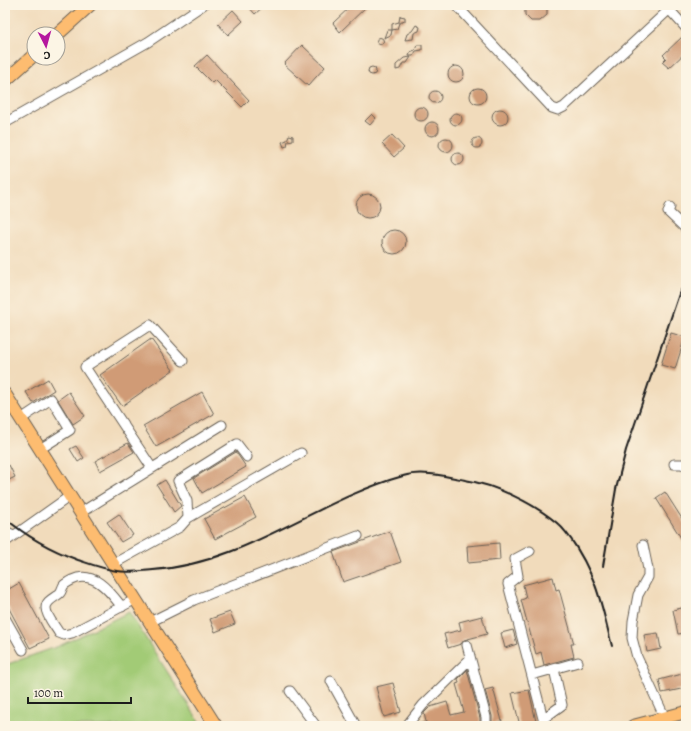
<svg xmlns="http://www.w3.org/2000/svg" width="691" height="731" viewBox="0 0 691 731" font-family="Alegreya,serif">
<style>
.green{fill:#a2cb76;stroke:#5f7449}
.building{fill:#d09b76}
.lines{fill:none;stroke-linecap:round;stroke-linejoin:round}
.minor-casing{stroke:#675f54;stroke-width:11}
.major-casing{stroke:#675f54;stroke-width:14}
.minor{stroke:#fff;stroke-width:9}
.major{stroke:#fdbc70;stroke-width:12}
.rail{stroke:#1c1c1c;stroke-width:2}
</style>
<rect width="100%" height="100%" fill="#fcf5e5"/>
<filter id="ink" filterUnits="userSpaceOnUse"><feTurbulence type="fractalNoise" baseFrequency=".025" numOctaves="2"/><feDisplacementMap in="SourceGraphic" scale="8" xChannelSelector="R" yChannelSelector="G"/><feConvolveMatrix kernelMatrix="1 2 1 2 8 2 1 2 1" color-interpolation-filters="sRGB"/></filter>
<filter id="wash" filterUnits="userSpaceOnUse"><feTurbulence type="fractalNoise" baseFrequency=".012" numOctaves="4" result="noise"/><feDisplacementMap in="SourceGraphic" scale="16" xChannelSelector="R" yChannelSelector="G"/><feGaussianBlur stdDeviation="0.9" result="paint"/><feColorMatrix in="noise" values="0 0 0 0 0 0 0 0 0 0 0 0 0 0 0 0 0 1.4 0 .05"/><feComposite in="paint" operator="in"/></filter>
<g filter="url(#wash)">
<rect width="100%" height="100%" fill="#f1dbbb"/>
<path class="green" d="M129,612L202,726H5V665L59,646Z"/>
<g id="blocks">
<path class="building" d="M247,5H265L255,14Z
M352,5H368L340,32L333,23Z
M525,5H547V15L540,21H531L525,15Z
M233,10L243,21L228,35L218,24Z
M400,16L405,17V21L399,23L397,29L392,30V24L399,22Z
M416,25L420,27L419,31L414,33L413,39L405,40L407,34L412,31Z
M387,30H392L391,35L384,38Z
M682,37L686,41V52L669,68L662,62L666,58L663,55Z
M376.5 41a3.5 3.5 0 1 1 7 0a3.5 3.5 0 1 1-7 0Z
M302,45L325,67L308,86L284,64Z
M417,45H422V50L416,51L413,56H409L410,52L415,50Z
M207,55L249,100L242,107L215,80L212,83L195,66Z
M411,57L407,63H403L400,69L396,70V65L404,58Z
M448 74a8 8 0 1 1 16 0a8 8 0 1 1-16 0Z
M368 71a4 4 0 1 1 8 0a4 4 0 1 1-8 0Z
M470 96a8 8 0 1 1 16 0a8 8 0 1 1-16 0Z
M429 97a6 6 0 1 1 12 0a6 6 0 1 1-12 0Z
M414 114a7 7 0 1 1 14 0a7 7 0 1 1-14 0Z
M492 117a8 8 0 1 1 16 0a8 8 0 1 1-16 0Z
M450 119a6 6 0 1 1 12 0a6 6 0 1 1-12 0Z
M372,114L376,118L370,125L365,121Z
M425 129a7 7 0 1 1 14 0a7 7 0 1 1-14 0Z
M289,135L293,136V140L288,141L287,146L284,147L282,142L287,140Z
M392,135L404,148L394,157L382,144Z
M472 143a5 5 0 1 1 10 0a5 5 0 1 1-10 0Z
M439 145a7 7 0 1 1 14 0a7 7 0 1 1-14 0Z
M452 159a6 6 0 1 1 12 0a6 6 0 1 1-12 0Z
M356 206a12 12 0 1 1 24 0a12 12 0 1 1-24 0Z
M382 242a12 12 0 1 1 24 0a12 12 0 1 1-24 0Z
M671,333L685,337L675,369L661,365Z
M151,339L173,370L122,406L100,375Z
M48,379L54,390L33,403L26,392Z
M69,392L85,416L73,424L58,400Z
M202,392L214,414L156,447L143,426Z
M128,443L134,452L100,471L95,461Z
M76,446L84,458L78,462L70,449Z
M236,452L246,467L202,493L194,478Z
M9,465L15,477L5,482V467Z
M165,480L181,506L174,512L157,485Z
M665,492L686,525V546L656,498Z
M245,497L256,517L215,539L204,519Z
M119,514L133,535L121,542L107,522Z
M390,531L401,562L343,582L333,552Z
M499,543L500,560L468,563L467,546Z
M553,577L556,590L559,589L574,644H571L574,657L544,665L541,652L536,654L521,600L526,598L523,585Z
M5,582L9,589L19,583L49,639L30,648L5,601Z
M686,607V633L678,634L673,610Z
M230,612L235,624L215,632L210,619Z
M482,616L487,634L464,640L461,644L448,648L444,634L461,630L459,622Z
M513,630L517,644L505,648L501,633Z
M658,633L661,649L647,652L644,635Z
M467,670L480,718V726H417V724L426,722L424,713L430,707L447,702L451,715L464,712L456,684L459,683L458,679Z
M686,673V688L662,693L659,680Z
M393,683L401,712L384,717L376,687Z
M493,688L502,721L492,724V716L485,690Z
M529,690L537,726H520L512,693Z"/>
</g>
</g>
<g filter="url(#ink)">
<use href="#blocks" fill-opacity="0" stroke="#675f54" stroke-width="1"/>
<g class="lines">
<g class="minor-casing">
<path id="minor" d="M456,5L552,108L558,110L564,107L674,5
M666,6L686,28
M5,123L148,42L203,5
M670,207L668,212L686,229
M21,419L51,399L70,430L40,449
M674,464H683L686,467
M152,468L85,367L150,325L183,361
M80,513L222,425
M188,518L187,501L178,481L237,444L247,457
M5,531L14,535
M5,542L70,496
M643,545L648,569V577L638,595L633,621L632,638L637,657L665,718
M530,551L515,559L518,576L508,584L545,726
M113,564L180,527L188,518L301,453
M122,607C111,593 94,569 72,580C70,581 66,583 64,585C62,587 62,591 60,593C55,598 46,600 46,608C46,616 55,626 59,633L64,635L72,633L136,599
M5,618L23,650
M150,622L194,600L358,536
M467,645L486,717V726
M532,675L578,662
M331,681L356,726
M290,691L316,726
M543,719L562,705L554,669
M409,726L408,724L423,705L470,659"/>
</g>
<g class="major-casing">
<path id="major" d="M58,34L90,5
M5,81L34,55
M5,394L216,726
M633,726L686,712"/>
</g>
<use href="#minor" class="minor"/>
<use href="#major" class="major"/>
<path class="rail" d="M5,518C27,537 51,550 78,560C90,564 104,569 117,571C128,573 142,571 153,570C244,564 317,500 403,476C422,470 445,476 465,480C496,485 533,503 557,523C570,534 584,559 591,575C601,596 606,624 612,646
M603,566L616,489L626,450L679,294L686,281"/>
</g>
</g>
<rect width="691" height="731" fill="none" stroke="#fcf5e5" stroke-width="20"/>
<g transform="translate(46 46) rotate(174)"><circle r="19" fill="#fcf5e5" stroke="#a29e95"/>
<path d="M0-3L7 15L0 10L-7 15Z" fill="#b5179e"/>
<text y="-6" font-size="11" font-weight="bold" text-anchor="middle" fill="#1c1c1c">С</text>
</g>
<path d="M28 697v6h103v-6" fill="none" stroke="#1c1c1c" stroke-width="2"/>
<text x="34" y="697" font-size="12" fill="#1c1c1c" stroke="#fcf5e5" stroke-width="3" paint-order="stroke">100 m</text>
</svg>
